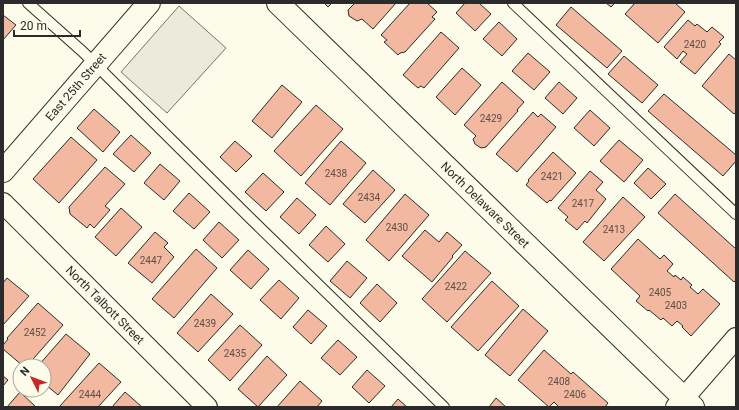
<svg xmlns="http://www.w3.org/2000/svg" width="739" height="410" viewBox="0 0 739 410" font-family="Roboto,sans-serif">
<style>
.parking{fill:#eceadb;stroke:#74746e}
.building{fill:#f2b8a0;stroke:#2b2b2b}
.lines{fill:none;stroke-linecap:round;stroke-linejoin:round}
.lane-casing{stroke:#2b2b2b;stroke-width:12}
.street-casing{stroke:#2b2b2b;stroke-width:22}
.secondary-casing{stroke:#2b2b2b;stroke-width:24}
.lane{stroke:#fdfbea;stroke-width:10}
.street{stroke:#fdfbea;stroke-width:20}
.secondary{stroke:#fdfbea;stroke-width:22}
.labels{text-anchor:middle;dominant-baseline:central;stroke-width:3;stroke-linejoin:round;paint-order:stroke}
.number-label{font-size:10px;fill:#5d4e48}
.street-label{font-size:12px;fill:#2b2b2b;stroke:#fdfbea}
</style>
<rect width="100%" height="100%" fill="#fdfbea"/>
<path class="parking" d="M179,6L226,48L167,113L121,72Z"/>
<path class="building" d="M324,3H332L328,7Z
M355,3H396L373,29L362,19L357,21L349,16L348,10Z
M410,3H427L437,12L432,17L435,19L405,52L400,53L398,55L384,42L387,40L381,35Z
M465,3H479L491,14L475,31L456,13Z
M606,3H615L611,7Z
M635,3H675L685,12L658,43L625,14Z
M571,7L622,51L607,68L556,25Z
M3,15L16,25L3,40Z
M688,20L695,26L697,24L707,32L712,27L724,37L719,42L721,44L695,74L680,62L687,54L683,51L677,59L664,47Z
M499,22L517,39L502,56L483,39Z
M441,32L459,48L424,88L421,86L418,88L403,75Z
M528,53L550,72L534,90L512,71Z
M729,54L736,60V112L734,114L702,86Z
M624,56L658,85L642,103L608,74Z
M462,68L481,85L455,115L436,97Z
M502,82L524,102L517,110L518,111L486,147L481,148L475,144L473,139L476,136L464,125Z
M559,82L577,98L563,114L545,98Z
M282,85L302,102L272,138L252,121Z
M664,94L736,155V161L723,176L648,111Z
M316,105L343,129L301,176L274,151Z
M94,109L120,132L103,152L77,128Z
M590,110L610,128L594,146L574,128Z
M533,112L538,117L541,114L556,127L517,172L496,154Z
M131,135L151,153L134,172L113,154Z
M71,137L97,160L59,203L33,179Z
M619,140L643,160L624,182L600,161Z
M235,141L252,156L236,172L220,157Z
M341,141L366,163L330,205L305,183Z
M553,152L576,173L551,201L550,200L547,203L526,185L529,181L528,180Z
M160,164L180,181L164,200L144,183Z
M105,167L125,184L105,206L110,210L94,228L90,224L87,228L70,214L69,207Z
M648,168L666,184L651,199L634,183Z
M373,170L395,190L365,223L343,204Z
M590,171L603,182L596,190L606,199L587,223L585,221L577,230L565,220L568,217L558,208Z
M263,173L284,192L266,211L245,192Z
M189,193L210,212L194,229L173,211Z
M405,194L429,215L389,261L366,240Z
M675,194L736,249V280L734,282L658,213Z
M623,197L645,217L604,261L583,242Z
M297,198L316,215L299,234L280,217Z
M121,208L142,227L116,256L95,237Z
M219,222L239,240L222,258L203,240Z
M326,226L345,244L328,262L309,245Z
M425,230L439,242L447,232L462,245L452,256L453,257L432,282L402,256Z
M155,232L168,243L164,247L174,257L152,283L128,263Z
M638,239L660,259L664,255L673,264L667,271L674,277L675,275L681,280L683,277L692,285L690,287L698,294L703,289L720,304L691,336L682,327L683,326L677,321L672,326L663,318L661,320L649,310L648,311L636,301L640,296L611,269Z
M196,249L217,268L174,318L152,299Z
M248,250L269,269L251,289L230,270Z
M465,251L491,273L447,322L422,299Z
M347,261L367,278L350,298L330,281Z
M7,278L29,296L3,325V283Z
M279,280L299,298L281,319L260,300Z
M492,281L519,306L478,351L451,327Z
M377,284L397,303L380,322L360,303Z
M211,294L233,314L198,352L177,333Z
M38,303L63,325L27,366H23L3,349V345L8,339L7,338Z
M523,309L548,331L510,376L485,355Z
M308,310L327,326L311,344L293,327Z
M240,325L262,345L230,381L208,360Z
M66,334L90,354L58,395L46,385H44V366H38Z
M338,340L357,357L340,375L321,358Z
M544,350L571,374L573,372L608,403L605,407H559L554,402L549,407L518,380Z
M267,356L287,375L258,407L238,389Z
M99,363L121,382L98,407H59Z
M367,370L385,386L369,403L352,387Z
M3,376L8,380L3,386Z
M300,381L322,401L317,407H277Z
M20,392L36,407H7Z
M125,392L142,407H112Z
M496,398L506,407H489Z
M398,399L407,407H391Z"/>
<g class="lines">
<g class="lane-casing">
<path id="lane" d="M28,3L83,52L250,218L444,407
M513,3L736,214"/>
</g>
<g class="street-casing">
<path id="street" d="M3,203L207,407
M676,407L736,338"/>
</g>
<g class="secondary-casing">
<path id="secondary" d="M278,3L693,407
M3,171L149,3"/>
</g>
<use href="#lane" class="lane"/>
<use href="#street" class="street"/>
<use href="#secondary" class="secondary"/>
</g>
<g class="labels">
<g class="number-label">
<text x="695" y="44">2420</text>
<text x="491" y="118">2429</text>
<text x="336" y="173">2438</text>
<text x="552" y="176">2421</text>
<text x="369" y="197">2434</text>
<text x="583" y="203">2417</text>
<text x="397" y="227">2430</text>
<text x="614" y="229">2413</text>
<text x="151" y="260">2447</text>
<text x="456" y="286">2422</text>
<text x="660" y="292">2405</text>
<text x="676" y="305">2403</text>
<text x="205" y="323">2439</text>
<text x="35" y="332">2452</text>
<text x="235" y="353">2435</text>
<text x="559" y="381">2408</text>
<text x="90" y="394">2444</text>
<text x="575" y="394">2406</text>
</g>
<g class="street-label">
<text transform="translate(76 87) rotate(-49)">East 25th Street</text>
<text transform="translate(485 205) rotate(44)">North Delaware Street</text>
<text transform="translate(105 305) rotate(45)">North Talbott Street</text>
</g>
</g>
<rect width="739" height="410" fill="none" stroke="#2b2b2b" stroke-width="8"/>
<g transform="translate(32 378) rotate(312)"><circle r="19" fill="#fdfbea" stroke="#a9a89e"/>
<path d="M0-3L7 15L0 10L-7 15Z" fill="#c62828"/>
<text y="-6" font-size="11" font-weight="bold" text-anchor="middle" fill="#2b2b2b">N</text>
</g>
<path d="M14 30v6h66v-6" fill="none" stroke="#2b2b2b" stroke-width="2"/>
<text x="20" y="30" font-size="12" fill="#2b2b2b" stroke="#fdfbea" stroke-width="3" paint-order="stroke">20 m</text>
</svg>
